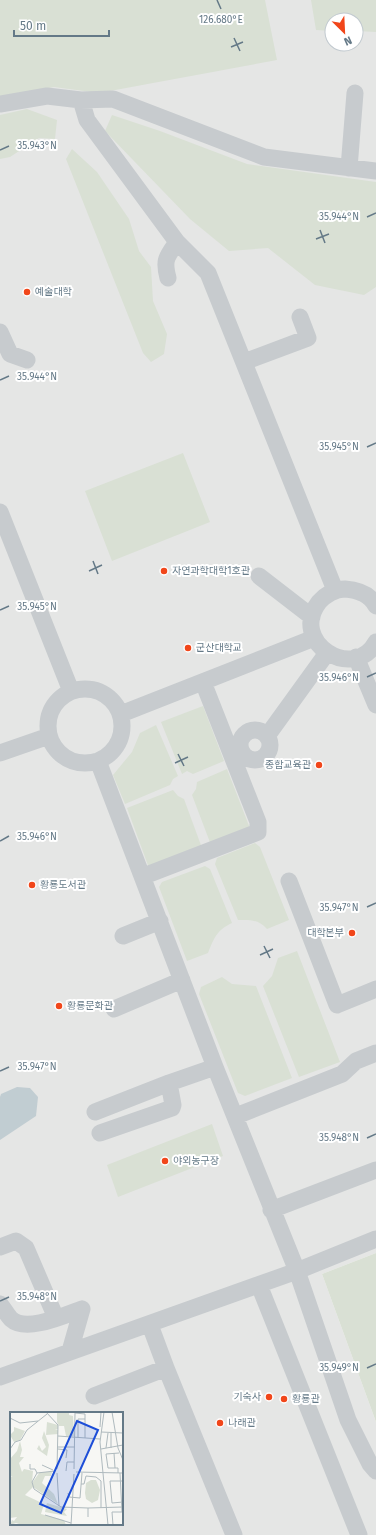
<svg xmlns="http://www.w3.org/2000/svg" width="376" height="1535" viewBox="0 0 376 1535" font-family="'Fira Sans','Noto Sans KR',sans-serif">
<style>
.built{fill:#e5e6e5;fill-rule:evenodd}
.green{fill:#d9e0d4}
.water{fill:#c1cdd2}
.lines{fill:none;stroke-linecap:round;stroke-linejoin:round}
.minor{stroke:#c7cbce;stroke-width:17}
.ticks{fill:none;stroke:#647987;stroke-width:1.5}
.poi-dot{fill:#f1461a;stroke:#fff;stroke-width:1.5}
.labels{text-anchor:middle;dominant-baseline:central;stroke-width:4;stroke-linejoin:round;paint-order:stroke}
.poi-label{font-size:10px;fill:#647987;stroke:#fff;text-anchor:start}
.inset-road{fill:none;stroke:#afbabe;stroke-width:1}
.view{fill:#1d4ed8;fill-opacity:0.15;stroke:#1d4ed8;stroke-width:2}
.inset-edge{fill:none;stroke:#647987;stroke-width:2}
.ticks-label{font-size:10px;text-anchor:middle;fill:#647987;stroke:#fff;stroke-width:4;stroke-linejoin:round;paint-order:stroke}
</style>
<rect width="100%" height="100%" fill="#f7f7f4"/>
<path class="built" d="M0,0H376V1253L322,1274L376,1422V1535H0ZM332,20H356V44H332ZM11,1413H122V1524H11Z"/>
<path class="green" d="M0,0H265L277,60L99,93L54,87L0,98Z
M311,0H376V32L356,31V20H332V31L316,30Z
M27,109L57,120L55,139L39,138L10,157L0,159V115Z
M112,115L160,131L247,164L376,182V287L364,295L315,285L268,248L229,251L190,219L105,131Z
M72,149L97,172L129,219L139,251L151,267L153,301L167,334L164,354L151,362L143,353L66,159Z
M183,453L210,522L112,561L85,491Z
M203,706L224,761L193,774L187,771L182,774L161,722Z
M156,725L178,776L173,779L170,785L125,804L113,775L132,752L140,733Z
M227,769L251,831L211,845L192,795L196,789L197,782Z
M173,790L178,796L184,799L202,848L149,868L127,808Z
M255,843L260,847L289,920L267,929C258,919 250,920 238,920L215,864L217,858Z
M205,866L210,869L232,923C217,930 214,938 208,953L187,961L159,887L162,882Z
M297,951L340,1062L299,1077L263,986L272,976L278,958Z
M222,977L232,984L256,986L292,1078L245,1096L238,1093L199,994L201,987Z
M212,1124L223,1156L118,1197L107,1165Z
M376,1253V1422L322,1274Z"/>
<path class="water" d="M17,1087L30,1088L38,1097L36,1116L0,1140V1097L1,1094Z"/>
<g class="lines">
<path class="minor" d="M81,100L87,120L177,242L208,273L335,590
M0,104L47,96L81,100L113,99L264,157L376,171
M349,168L355,93
M168,278C163,259 167,257 177,242
M0,332L10,354L27,360
M244,362L308,338L300,317
M0,512L71,691
M259,576L312,617
M376,606C370,594 358,590 345,589C335,589 325,595 319,602C288,642 354,683 376,642
M356,657L376,705
M48 726a37 37 0 1 1 74 0a37 37 0 1 1-74 0Z
M121,714L314,638
M240 745a15 15 0 1 1 30 0a15 15 0 1 1-30 0Z
M267,736L327,653
M0,753L49,736
M98,761L215,1067L297,1271L348,1420L370,1464L376,1471
M144,876L258,832V822L203,682
M289,881L337,1005L376,989
M123,936L160,921
M114,1009L182,980
M95,1112L169,1083L215,1067
M236,1116L342,1074L356,1061L376,1053
M100,1133L172,1108L173,1105L169,1083
M271,1210L376,1170
M0,1247L16,1241L26,1248L56,1318
M259,1285L359,1535
M0,1304C4,1309 7,1315 11,1319C26,1333 65,1315 82,1309
M150,1325L166,1368L234,1535
M70,1351L82,1309
M0,1377L297,1271L376,1239
M94,1396L166,1368"/>
</g>
<path class="ticks" d="M217,0L221,9M234,38L240,51M231,47L243,42M0,150L9,146M367,217L376,213M320,230L325,243M316,239L329,234M0,380L9,376M367,447L376,443M93,561L98,574M89,571L102,565M0,610L9,606M367,677L376,673M178,754L184,766M175,763L188,757M0,841L9,836M367,907L376,903M264,946L270,958M260,955L273,949M0,1071L9,1067M367,1138L376,1134M0,1301L9,1297M367,1368L376,1364"/>
<g class="poi-dot">
<circle cx="27" cy="292" r="4"/>
<circle cx="164" cy="571" r="4"/>
<circle cx="188" cy="648" r="4"/>
<circle cx="319" cy="765" r="4"/>
<circle cx="32" cy="885" r="4"/>
<circle cx="352" cy="933" r="4"/>
<circle cx="59" cy="1006" r="4"/>
<circle cx="165" cy="1161" r="4"/>
<circle cx="269" cy="1397" r="4"/>
<circle cx="284" cy="1399" r="4"/>
<circle cx="220" cy="1423" r="4"/>
</g>
<g class="labels">
<g class="poi-label">
<text x="35" y="292">예술대학</text>
<text x="172" y="571">자연과학대학1호관</text>
<text x="196" y="648">군산대학교</text>
<text x="311" y="765" text-anchor="end">종합교육관</text>
<text x="40" y="885">황룡도서관</text>
<text x="344" y="933" text-anchor="end">대학본부</text>
<text x="67" y="1006">황룡문화관</text>
<text x="173" y="1161">야외농구장</text>
<text x="261" y="1397" text-anchor="end">기숙사</text>
<text x="292" y="1399">황룡관</text>
<text x="228" y="1423">나래관</text>
</g>
</g>
<g transform="translate(10 1412)">
<rect width="113" height="113" fill="#f7f7f4"/>
<path d="M47,0H59V3L63,4L64,24H56L54,14H49L47,10ZM37,10L48,13V17L45,18H48V22L36,23ZM4,15L15,19L10,28L4,30L0,23L4,19ZM34,19L39,33L37,44L27,37L29,33L32,39L36,35L32,26ZM10,29L12,38L10,45H14L9,51L12,60L14,57L23,59L22,71L30,60H42L41,64H35L32,71L44,82L48,92L23,75L15,83L34,92L31,102L54,108L56,113H12L6,111L0,113L2,108L4,109L7,105L0,106V65H3L0,64V47L7,39ZM81,68H86L90,78L88,88L82,91L76,87L75,81L76,71ZM37,91L57,97L54,100L57,104L35,100Z" fill="#d9e0d4"/>
<path class="inset-road" d="M36,0L48,13L47,57M94,0L90,30L98,113M102,0L108,36L113,48M0,6L10,11L28,9M90,15L91,0M91,20L113,21M48,24L90,27M68,25V7H75M48,35H65M96,36L98,21M101,36V21M0,37L5,30L11,28L17,18L37,2M48,37L57,38L56,46M91,37L113,33M104,41L105,56M20,52V57H25L27,61M32,53L43,58M64,57L65,1L75,2V26M45,59L27,61L22,70L24,77L51,95L78,96V105M56,59L57,50H64M66,60L113,61M47,61L49,94M108,61V56H98L96,42L109,41M110,61L112,100M113,69H100L102,91L113,90M71,72H74L76,64L86,65L91,69V96M58,81L59,85L70,86L72,61M78,96L113,95M35,103L61,111M61,113L64,62M103,113L102,100H113"/>
<path class="view" d="M67,9L88,18L51,101L30,92Z"/>
<rect width="113" height="113" class="inset-edge"/>
</g>
<g class="ticks-label">
<text x="221" y="23">126.680°E</text>
<text x="37" y="149">35.943°N</text>
<text x="339" y="220">35.944°N</text>
<text x="37" y="380">35.944°N</text>
<text x="339" y="450">35.945°N</text>
<text x="37" y="610">35.945°N</text>
<text x="339" y="681">35.946°N</text>
<text x="37" y="840">35.946°N</text>
<text x="339" y="911">35.947°N</text>
<text x="37" y="1070">35.947°N</text>
<text x="339" y="1141">35.948°N</text>
<text x="37" y="1300">35.948°N</text>
<text x="339" y="1371">35.949°N</text>
</g>
<g transform="translate(344 32) rotate(156)"><circle r="19" fill="#ffffff" stroke="#c1c9cf"/>
<path d="M0-3L7 15L0 10L-7 15Z" fill="#f1461a"/>
<text y="-6" font-size="11" font-weight="bold" text-anchor="middle" fill="#647987">N</text>
</g>
<path d="M14 30v6h95v-6" fill="none" stroke="#647987" stroke-width="2"/>
<text x="20" y="30" font-size="12" fill="#647987" stroke="#ffffff" stroke-width="3" paint-order="stroke">50 m</text>
</svg>
